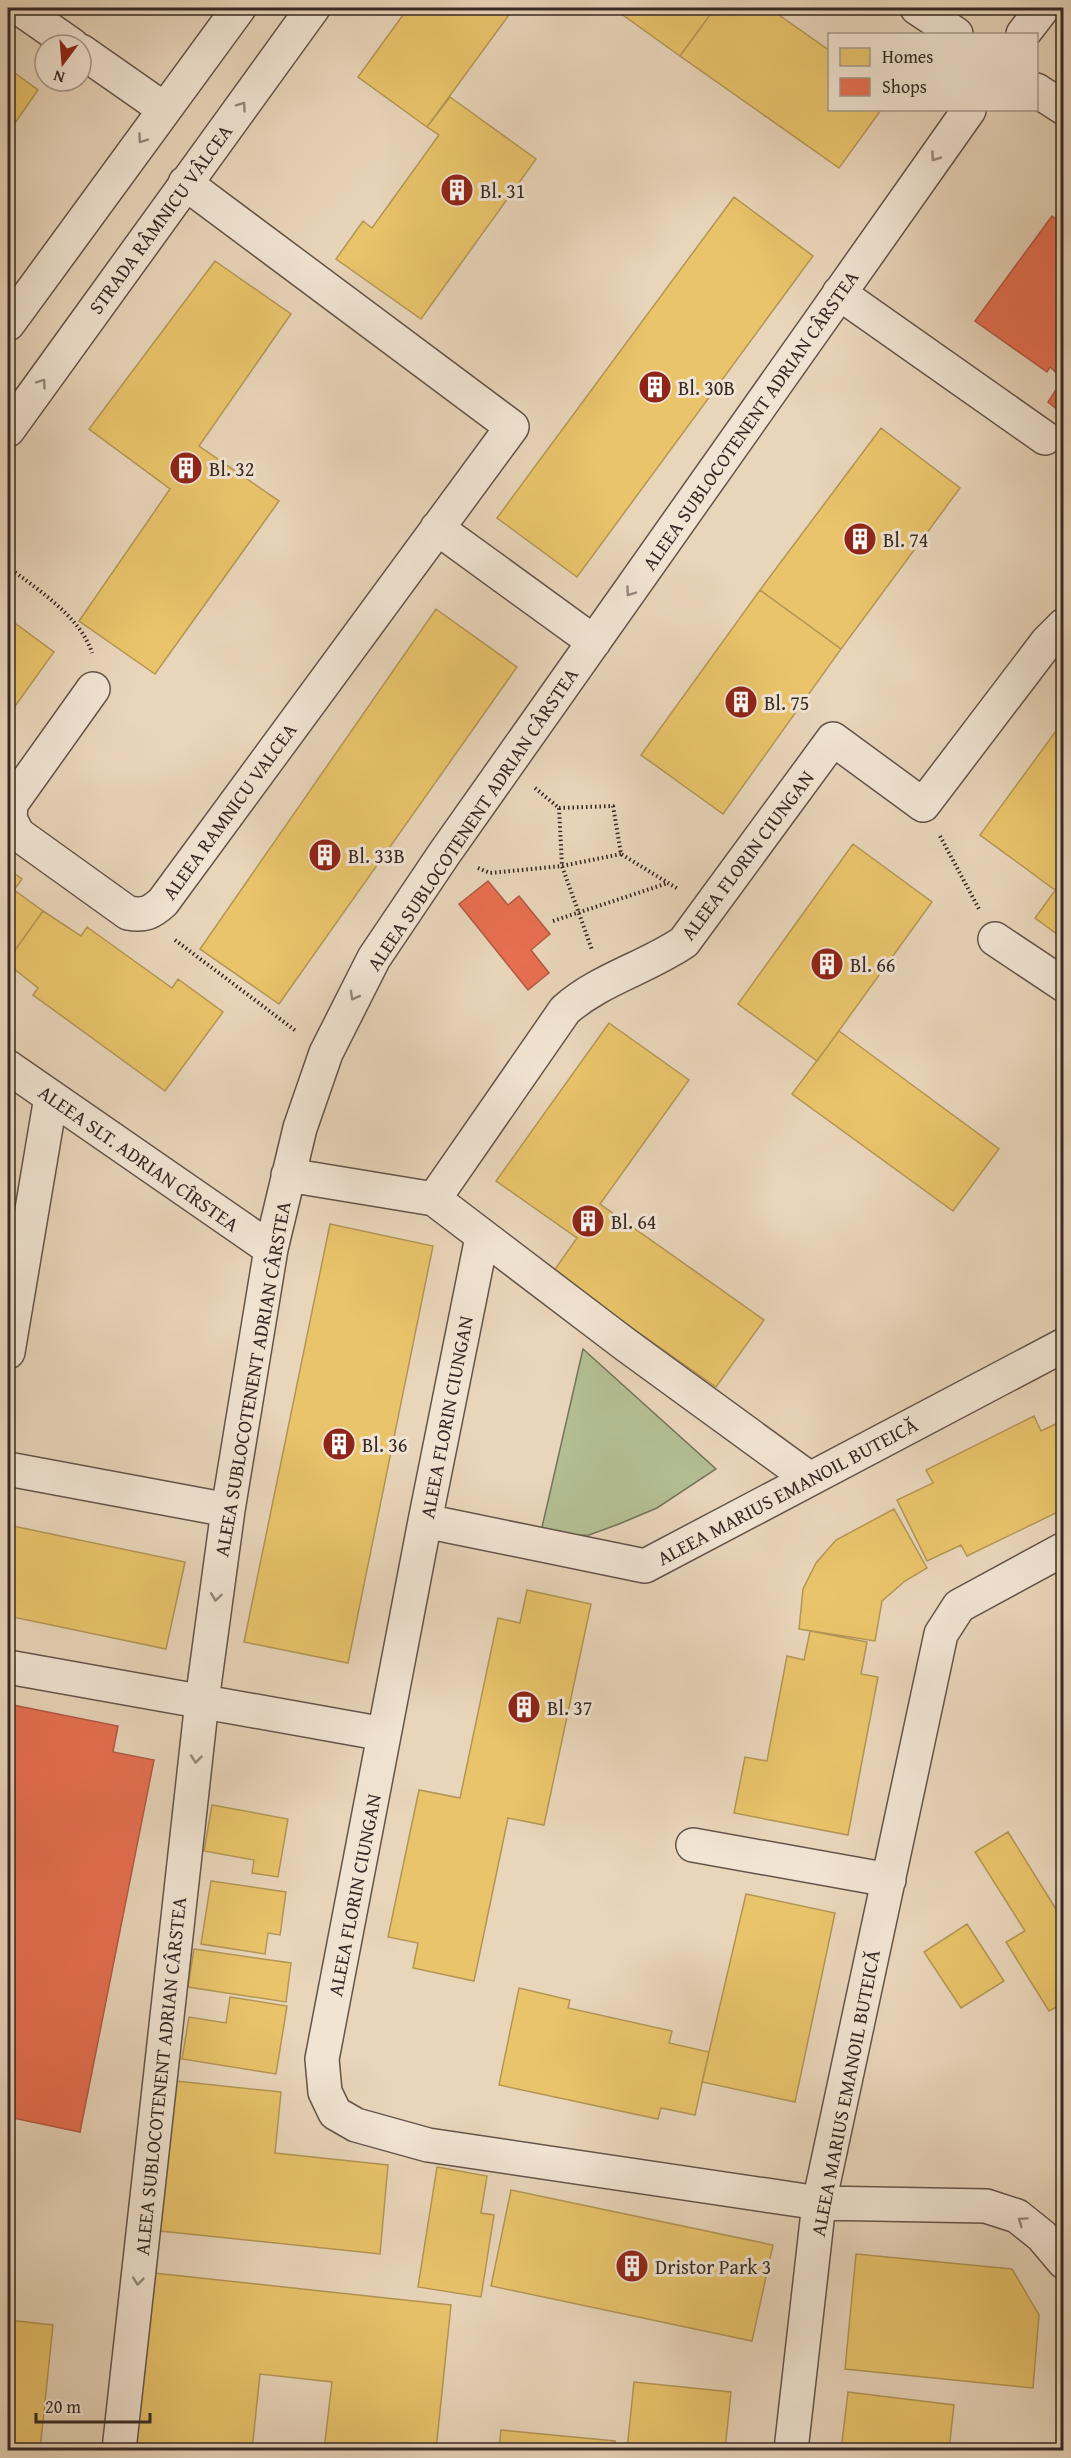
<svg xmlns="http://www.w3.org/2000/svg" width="1071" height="2458" viewBox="0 0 1071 2458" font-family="'Gentium Book Plus',serif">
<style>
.green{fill:#b3be92;stroke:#74745c;stroke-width:1.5}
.homes{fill:#e9c46a;stroke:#b39655;stroke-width:1.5}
.shops{fill:#e76f51;stroke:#b25a44;stroke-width:1.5}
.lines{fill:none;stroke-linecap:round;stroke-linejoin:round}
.minor-casing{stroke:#63544a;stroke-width:36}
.path{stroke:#362925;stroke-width:4;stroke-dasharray:1.5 3;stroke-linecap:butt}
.minor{stroke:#f1e4d2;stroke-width:33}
.oneway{stroke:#94867c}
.labels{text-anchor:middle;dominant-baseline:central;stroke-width:6;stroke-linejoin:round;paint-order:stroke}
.poi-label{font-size:20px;fill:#362925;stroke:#f1e4d2;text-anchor:start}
.street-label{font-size:20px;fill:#362925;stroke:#f1e4d2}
</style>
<rect width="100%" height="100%" fill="#e9d5ba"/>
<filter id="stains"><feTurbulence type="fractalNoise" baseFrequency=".00333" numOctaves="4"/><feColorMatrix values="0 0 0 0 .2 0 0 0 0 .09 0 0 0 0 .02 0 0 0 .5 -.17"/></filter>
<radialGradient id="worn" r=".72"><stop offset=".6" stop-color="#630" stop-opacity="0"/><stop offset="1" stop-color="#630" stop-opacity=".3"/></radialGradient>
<path class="green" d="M583,1349L716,1469L657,1508L619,1524L589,1535L540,1536Z"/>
<path class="homes" d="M408,8H514L427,127L358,77Z
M613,8H715L680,56Z
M715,8H769L830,51V110H881L839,168L680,56Z
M8,68L38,90L8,133Z
M450,97L536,159L421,319L336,259L363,221L372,228L439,135L427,127Z
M734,197L813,256L577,577L497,518Z
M215,261L291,314L199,446L279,501L155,674L79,621L170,489L89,429Z
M881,428L960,488L841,649L760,590Z
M760,590L841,649L723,814L641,755Z
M436,609L517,667L279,1004L200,949Z
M8,618L54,652L8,716Z
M1064,720V878L1055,890L980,835Z
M853,844L932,902L817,1061L738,1004Z
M8,869L22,879L14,890L43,911L8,960Z
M1064,878V939L1035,918Z
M43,911L81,936L87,927L172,988L178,979L223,1012L165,1091L33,995L38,988L8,964V960Z
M609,1023L689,1080L600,1204L764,1320L716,1387L553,1272L577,1238L496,1181Z
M839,1031L999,1149L953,1211L792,1094Z
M330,1224L433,1246L348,1663L244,1642Z
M1034,1416L1041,1431L1064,1420V1509L967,1556L961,1545L927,1561L897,1500L933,1483L926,1470Z
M894,1509L927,1568L905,1581L882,1601L875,1641L799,1629L803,1589L816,1563L836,1540Z
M8,1525L185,1562L166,1649L8,1616Z
M527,1590L591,1604L544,1825L508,1818L474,1981L413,1968L418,1943L388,1937L419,1790L460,1798L498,1618L520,1623Z
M810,1631L867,1642L861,1674L878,1677L848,1835L734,1813L745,1757L767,1761L787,1656L804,1660Z
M212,1805L288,1819L278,1877L252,1873L254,1860L204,1851Z
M1008,1832L1064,1922V2003L1049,2011L1006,1942L1025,1931L975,1852Z
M211,1881L286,1892L280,1935L268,1933L265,1954L201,1944Z
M746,1894L835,1913L795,2102L702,2082Z
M967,1924L1004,1981L961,2008L924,1952Z
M194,1949L291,1963L286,2002L188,1987Z
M519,1988L570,2000L568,2008L672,2031L669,2043L709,2052L695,2115L661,2108L658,2119L499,2085Z
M230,1997L287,2006L276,2074L182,2059L189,2017L226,2023Z
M176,2081L281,2092L275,2153L388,2165L380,2254L160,2231Z
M437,2167L487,2176L481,2213L494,2215L481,2297L418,2287Z
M511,2190L773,2245L752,2341L491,2286Z
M856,2254L1012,2269L1039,2315L1033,2388L845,2369Z
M154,2273L451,2305L436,2450H324L332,2382L260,2374L252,2450H135Z
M8,2320L53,2325L40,2450H8Z
M634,2382L731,2392L725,2450H627Z
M848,2392L954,2405L949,2450H841Z
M501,2430L615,2441L614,2450H499Z"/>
<path class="shops" d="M1052,216L1064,224V415L1048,402L1063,379L1050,367L1047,372L975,321Z
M488,881L508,905L519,896L550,934L531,950L549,973L528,990L459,904Z
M8,1704L118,1726L113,1752L154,1760L80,2132L8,2117Z"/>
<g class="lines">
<g class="minor-casing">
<path id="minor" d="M19,8L72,45
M917,8L956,34
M1023,34L1043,8
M81,51L164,109
M1036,90L1064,108
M839,293L1045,438
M8,324L239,8
M8,430L313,8
M437,528L594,642
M93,689L11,804L10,819L18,834L128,913C144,916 151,913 163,902L512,427L185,183
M995,939L1064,985
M8,1067L271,1249
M288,1175L434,1199L626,1345L810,1479
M434,1199L565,1010C600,979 646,968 684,942L833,739L923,805L1047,642L1064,625
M482,1237L425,1521L322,2059L325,2092L335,2113L356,2125L428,2145L819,2203L986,2206L1017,2216L1042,2236L1064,2262
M8,1352L51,1097
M8,1469L228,1510
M425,1521L645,1566L1064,1345
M8,1667L384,1734
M693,1845L889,1880
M119,2450L202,1701L228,1510L271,1249L300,1128L326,1053L374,958L444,854L969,110
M791,2450L819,2203L941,1634L959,1606L1064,1549"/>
</g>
<path class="path" d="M8,567C37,589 81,617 92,653
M535,788L559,808L562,866L592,950
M559,808L613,806L621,854L678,889
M940,836L979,909
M478,868L490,873L562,866L621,854
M553,921L668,883
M175,940L296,1031"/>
<use href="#minor" class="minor"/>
</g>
<defs><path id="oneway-chevron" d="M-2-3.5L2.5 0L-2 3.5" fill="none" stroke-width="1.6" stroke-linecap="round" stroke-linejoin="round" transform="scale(1.5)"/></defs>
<g class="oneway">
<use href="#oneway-chevron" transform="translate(242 106) rotate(-54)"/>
<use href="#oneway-chevron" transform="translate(142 139) rotate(126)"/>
<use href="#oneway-chevron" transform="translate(935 157) rotate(125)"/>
<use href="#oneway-chevron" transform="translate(42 383) rotate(-54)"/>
<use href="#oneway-chevron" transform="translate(630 592) rotate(125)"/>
<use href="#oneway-chevron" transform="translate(354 996) rotate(119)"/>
<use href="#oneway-chevron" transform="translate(216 1597) rotate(98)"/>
<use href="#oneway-chevron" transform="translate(196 1759) rotate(96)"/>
<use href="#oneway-chevron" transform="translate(1022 2221) rotate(-145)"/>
<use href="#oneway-chevron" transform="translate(138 2281) rotate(96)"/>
</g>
<defs>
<g id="building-disc" transform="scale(1.725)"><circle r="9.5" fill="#8f2418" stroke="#f1e4d2"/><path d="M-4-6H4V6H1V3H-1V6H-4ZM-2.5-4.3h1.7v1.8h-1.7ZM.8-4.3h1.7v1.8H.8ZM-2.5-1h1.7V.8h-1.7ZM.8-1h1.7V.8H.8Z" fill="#fff"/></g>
</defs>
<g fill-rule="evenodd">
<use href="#building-disc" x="457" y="190"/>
<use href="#building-disc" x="655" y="387"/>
<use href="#building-disc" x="186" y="468"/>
<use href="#building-disc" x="860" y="539"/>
<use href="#building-disc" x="741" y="702"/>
<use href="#building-disc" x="325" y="855"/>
<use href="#building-disc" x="827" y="964"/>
<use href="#building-disc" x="588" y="1221"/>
<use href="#building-disc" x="339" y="1444"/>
<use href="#building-disc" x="524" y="1707"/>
<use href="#building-disc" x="632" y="2266"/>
</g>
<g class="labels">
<g class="poi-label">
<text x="480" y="190">Bl. 31</text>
<text x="678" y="387">Bl. 30B</text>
<text x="209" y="468">Bl. 32</text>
<text x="883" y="539">Bl. 74</text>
<text x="764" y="702">Bl. 75</text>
<text x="348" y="855">Bl. 33B</text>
<text x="850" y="964">Bl. 66</text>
<text x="611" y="1221">Bl. 64</text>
<text x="362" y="1444">Bl. 36</text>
<text x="547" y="1707">Bl. 37</text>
<text x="655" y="2266">Dristor Park 3</text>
</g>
<g class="street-label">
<text transform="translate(160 219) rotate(-54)">STRADA RÂMNICU VÂLCEA</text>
<text transform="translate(750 420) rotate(-55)">ALEEA SUBLOCOTENENT ADRIAN CÂRSTEA</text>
<text transform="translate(229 811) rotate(-54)">ALEEA RAMNICU VALCEA</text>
<text transform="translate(472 819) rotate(-56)">ALEEA SUBLOCOTENENT ADRIAN CÂRSTEA</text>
<text transform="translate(747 855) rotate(-53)">ALEEA FLORIN CIUNGAN</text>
<text transform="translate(139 1158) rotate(35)">ALEEA SLT. ADRIAN CÎRSTEA</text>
<text transform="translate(252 1379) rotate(-80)">ALEEA SUBLOCOTENENT ADRIAN CÂRSTEA</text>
<text transform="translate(446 1417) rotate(-79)">ALEEA FLORIN CIUNGAN</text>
<text transform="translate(787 1491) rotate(-28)">ALEEA MARIUS EMANOIL BUTEICĂ</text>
<text transform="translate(354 1895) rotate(-79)">ALEEA FLORIN CIUNGAN</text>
<text transform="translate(160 2076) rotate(-84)">ALEEA SUBLOCOTENENT ADRIAN CÂRSTEA</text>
<text transform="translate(845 2093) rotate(-79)">ALEEA MARIUS EMANOIL BUTEICĂ</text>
</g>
</g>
<rect width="1071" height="2458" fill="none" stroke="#e9d5ba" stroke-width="30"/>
<rect x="9" y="9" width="1053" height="2440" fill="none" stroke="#362925" stroke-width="3"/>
<rect x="15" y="15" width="1041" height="2428" fill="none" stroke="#362925" stroke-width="1.5"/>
<rect x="828" y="33" width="210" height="78" fill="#f1e4d2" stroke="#a6998d" stroke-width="1.5"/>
<rect x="840" y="48" width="30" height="18" fill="#e9c46a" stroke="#a6998d" stroke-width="1.5"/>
<text x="882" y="63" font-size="18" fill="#362925">Homes</text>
<rect x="840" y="78" width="30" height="18" fill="#e76f51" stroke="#a6998d" stroke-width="1.5"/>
<text x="882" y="93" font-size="18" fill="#362925">Shops</text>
<g transform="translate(63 63) rotate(196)"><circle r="28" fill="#f1e4d2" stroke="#a6998d" stroke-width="1.5"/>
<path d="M0-4.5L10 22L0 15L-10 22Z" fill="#8f2418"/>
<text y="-9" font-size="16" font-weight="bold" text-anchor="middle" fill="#362925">N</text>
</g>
<path d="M36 2413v9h114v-9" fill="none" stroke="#362925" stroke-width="3"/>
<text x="45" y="2413" font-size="18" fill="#362925" stroke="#f1e4d2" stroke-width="4.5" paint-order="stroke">20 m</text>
<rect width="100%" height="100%" filter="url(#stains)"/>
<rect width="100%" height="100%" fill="url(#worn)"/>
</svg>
